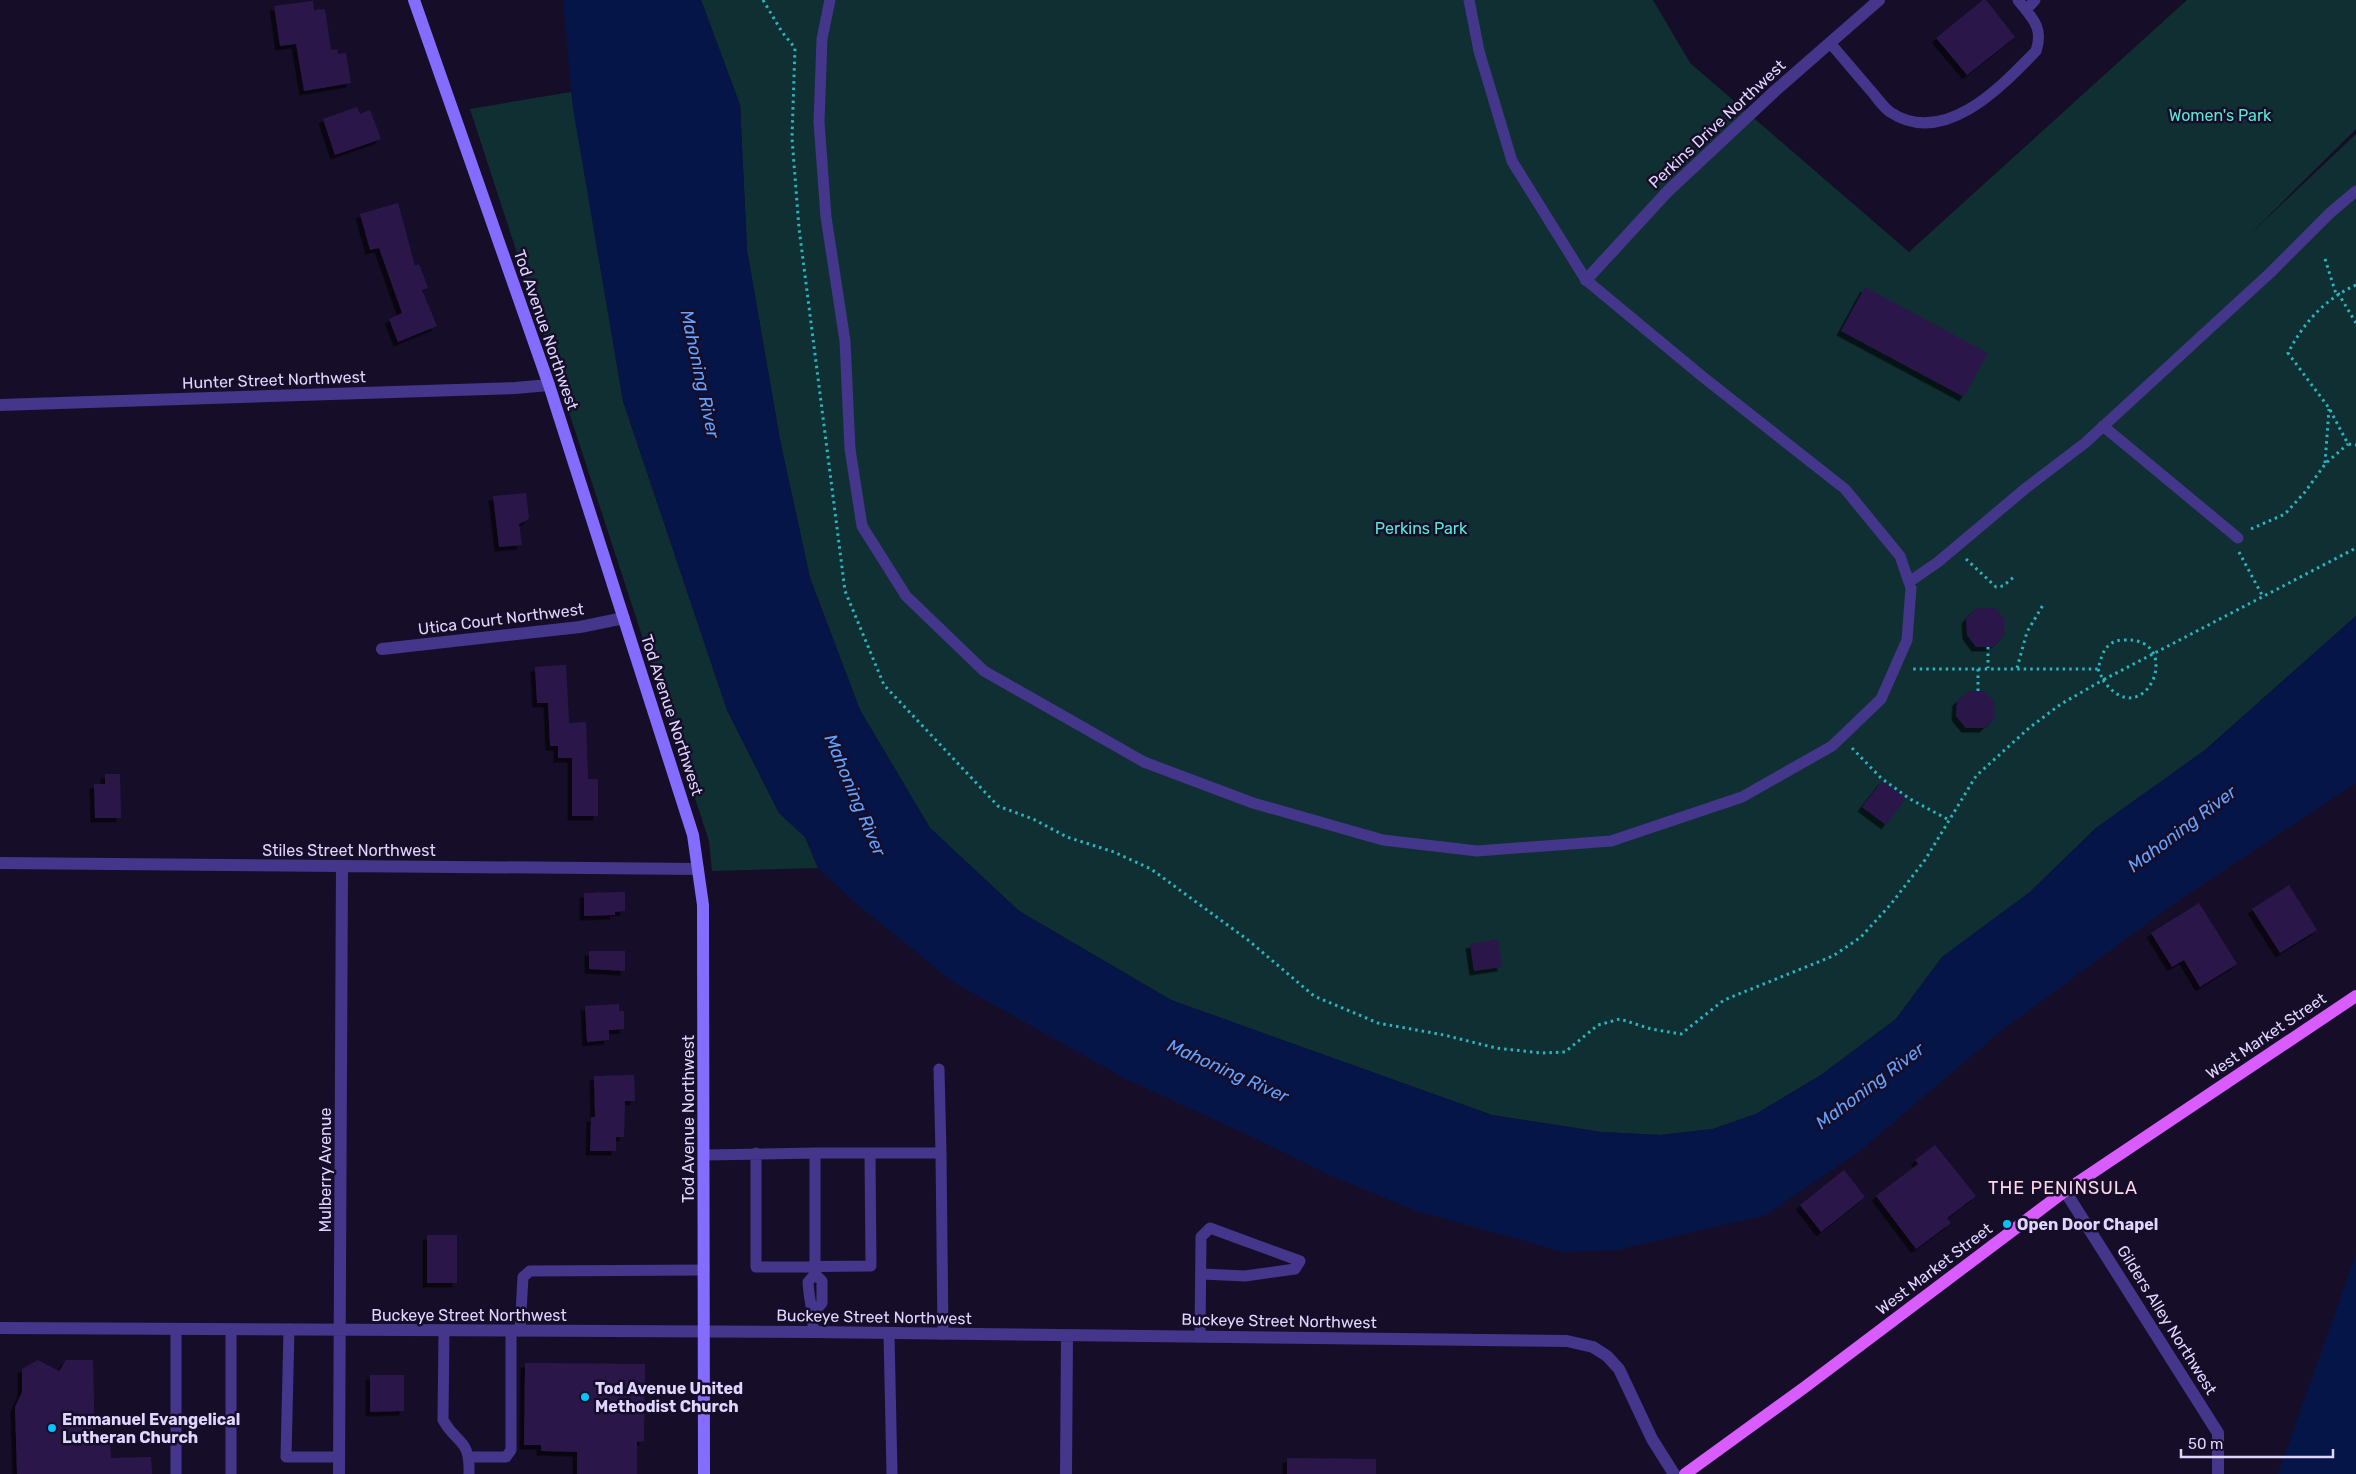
<svg xmlns="http://www.w3.org/2000/svg" width="2356" height="1474" viewBox="0 0 2356 1474" font-family="Rubik,sans-serif">
<style>
.green{fill:#102f32}
.water{fill:#061548}
.building{fill:#29184a;filter:url(#shadow)}
.lines{fill:none;stroke-linecap:round;stroke-linejoin:round}
.path{stroke:#27b5c1;stroke-width:3;stroke-dasharray:2.5 4;stroke-linecap:butt}
.lane{stroke:#44368a;stroke-width:11}
.street{stroke:#44368a;stroke-width:12}
.secondary{stroke:#836cff;stroke-width:12}
.primary{stroke:#d85cff;stroke-width:12}
.poi-dot{fill:#01c3ff;stroke:#160e28;stroke-width:2}
.labels{text-anchor:middle;dominant-baseline:central;stroke-width:5;stroke-linejoin:round;paint-order:stroke}
.park-label{font-size:16px;fill:#58e8d7;stroke:#160e28}
.street-label{font-size:16px;fill:#dfd5ff;stroke:#160e28}
.poi-label{font-size:16px;font-weight:bold;fill:#dfd5ff;stroke:#160e28;text-anchor:start}
.water-label{font-size:18px;font-style:italic;fill:#63a1ff;stroke:#160e28}
.neighbourhood-label{font-size:18px;letter-spacing:1px;fill:#ffd7eb;stroke:#160e28}
</style>
<defs>
<filter id="shadow"><feDropShadow dx="-4.5" dy="4.5" stdDeviation="0" flood-color="#0009"/></filter>
</defs>
<rect width="100%" height="100%" fill="#160e28"/>
<path class="green" d="M701,0H1653L1690,63L1909,252L2187,0H2356V129L2245,239L2356,134V616L2205,750L2096,828L2030,892L1942,957L1896,1019L1821,1075L1756,1114L1713,1129L1660,1135L1601,1132L1492,1115L1171,1000L1019,911L930,828L860,710L810,578L780,440L747,250L740,105Z
M571,92L623,401L727,710L779,813L805,837L818,868L712,871L709,841L470,109Z"/>
<path class="water" d="M563,0H701L740,105L747,250L780,440L810,578L860,710L930,828L1019,911L1171,1000L1492,1115L1601,1132L1660,1135L1713,1129L1756,1114L1821,1075L1896,1019L1942,957L2030,892L2096,828L2205,750L2356,616V783L2182,898L2002,1030L1860,1151L1766,1215L1617,1250L1563,1252L1414,1210L1327,1174L1248,1135L1126,1079L953,982L854,902L818,868L805,837L779,813L727,710L623,401L573,108Z
M2356,1254V1474H2278Z"/>
<path class="building" d="M1983,0H1986L2015,37L1967,75L1936,38Z
M313,1L314,10L325,9L331,50L337,49L338,54L346,53L351,83L304,91L296,44L280,46L274,6Z
M357,107L360,114L370,110L381,139L335,155L323,119Z
M398,203L415,266L419,264L428,288L422,290L437,326L398,342L389,319L402,313L379,248L370,250L360,214Z
M1865,287L1988,353L1964,397L1841,331Z
M526,493L529,519L519,524L522,545L499,547L493,496Z
M1976,608H1995L2005,619L2004,636L1992,647H1976L1967,635L1966,619Z
M566,665L569,723L586,722L588,779H598V816H572V758H558V746H550L548,703H537L535,667Z
M1969,691H1984L1994,701L1995,718L1984,728H1966L1956,716L1957,701Z
M105,774H120L121,818H95L94,784H105Z
M1883,780L1906,798L1886,825L1862,807Z
M2289,885L2317,930L2280,953L2252,909Z
M625,892V911L615,912V915L584,916V893Z
M2199,903L2237,964L2200,987L2184,960L2172,967L2151,933Z
M1498,939L1502,967L1474,971L1470,944Z
M589,951H625V971L589,969Z
M619,1004V1011H624V1029L609,1030V1040L587,1042L585,1006Z
M634,1075L635,1101H625L624,1137H616V1151H590L591,1117H595L594,1076Z
M1935,1145L1976,1196L1947,1218L1951,1223L1916,1249L1876,1196L1918,1164L1915,1160Z
M1844,1170L1865,1197L1821,1232L1800,1205Z
M427,1235H457V1283H427Z
M38,1360L59,1371L66,1360H93L95,1443L110,1442L111,1458L151,1457L152,1474H17L15,1407L22,1392V1369Z
M525,1363L645,1364L644,1441L637,1442V1474H577V1452L541,1451V1445H524Z
M370,1375H404V1411L370,1412Z
M1287,1458L1376,1459V1474H1287Z"/>
<g class="lines">
<path class="path" d="M763,0L782,32L795,48L792,138L799,228L845,591L884,685L998,806L1033,819L1067,837L1114,852L1151,869L1248,940L1314,996L1378,1023L1444,1035L1496,1048L1541,1053L1565,1052L1598,1025L1620,1019L1651,1029L1681,1034L1724,1000L1833,956L1861,937L1891,904L1925,860L1976,776L2029,728L2061,704L2103,680C2144,738 2188,636 2123,640C2106,641 2102,653 2098,669H1910
M2325,259L2336,294
M2356,285C2325,299 2304,322 2288,353L2329,408L2348,444L2356,445
M2338,293L2356,323
M2325,463L2329,409
M2251,529L2285,514L2305,492L2326,463L2348,444
M2239,552L2262,595
M1966,559L1996,587L2003,586L2015,576
M1988,647V668
M2017,668L2027,632L2043,605
M2098,669L2103,680L2356,548
M1978,691V668
M1852,748L1881,778L1910,799L1949,820"/>
<path class="lane" d="M830,0L822,39L819,122L826,217L845,341L850,449L862,526L906,596L984,671L1144,762L1253,803L1383,840L1477,851L1611,841L1742,797L1832,746L1881,699L1907,640L1911,588L1900,556L1845,489L1703,377L1586,280L1512,161L1479,51L1469,0
M2026,10L2035,0
M1830,43C1844,59 1858,76 1872,92C1878,99 1883,107 1890,112C1944,148 2001,87 2036,51C2044,27 2032,18 2018,0
M2103,426L2238,538
M1909,582L1938,562L2026,488L2085,443L2270,273L2330,213L2356,191
M756,1153V1267L871,1266L870,1153
M941,1153L943,1334
M704,1155L815,1153
M815,1273V1153H941L939,1069
M176,1329V1474
M289,1329L286,1457H339
M444,1331L443,1420C458,1446 470,1438 469,1474
M520,1331L523,1277L530,1271L704,1270
M813,1332C814,1312 809,1302 808,1282L815,1274L822,1281V1303L814,1312
M889,1334L892,1474
M1200,1337L1201,1237L1210,1228L1300,1261L1295,1269L1245,1276L1202,1274
M470,1457H506L511,1450V1331
M231,1474V1329"/>
<path class="street" d="M1586,280L1668,191L1776,90L1879,0
M0,405L515,388L549,385
M382,649L580,627L624,618
M0,863L698,869
M2065,1191L2218,1433V1474
M0,1328L813,1332L1567,1341L1593,1347L1607,1356L1619,1369L1652,1439L1674,1474
M339,1474L342,866
M1066,1474L1067,1336"/>
<path class="secondary" d="M414,0L549,385L693,835L703,905L704,1474"/>
<path class="primary" d="M1685,1474L1805,1387L2065,1191L2356,996"/>
</g>
<g class="poi-dot">
<circle cx="2007" cy="1224" r="5"/>
<circle cx="585" cy="1397" r="5"/>
<circle cx="52" cy="1428" r="5"/>
</g>
<g class="labels">
<g class="park-label">
<text x="2220" y="115">Women's Park</text>
<text x="1421" y="528">Perkins Park</text>
</g>
<g class="street-label">
<text transform="translate(1717 124) rotate(-43)">Perkins Drive Northwest</text>
<text transform="translate(546 330) rotate(71)">Tod Avenue Northwest</text>
<text transform="translate(274 380) rotate(-2)">Hunter Street Northwest</text>
<text transform="translate(501 619) rotate(-7)">Utica Court Northwest</text>
<text transform="translate(672 715) rotate(72)">Tod Avenue Northwest</text>
<text x="349" y="850">Stiles Street Northwest</text>
<text transform="translate(2266 1036) rotate(-34)">West Market Street</text>
<text transform="translate(688 1119) rotate(-90)">Tod Avenue Northwest</text>
<text transform="translate(325 1170) rotate(-90)">Mulberry Avenue</text>
<text transform="translate(1934 1269) rotate(-37)">West Market Street</text>
<text x="469" y="1315">Buckeye Street Northwest</text>
<text transform="translate(874 1317) rotate(1)">Buckeye Street Northwest</text>
<text transform="translate(2167 1320) rotate(58)">Gilders Alley Northwest</text>
<text transform="translate(1279 1321) rotate(1)">Buckeye Street Northwest</text>
</g>
<g class="poi-label">
<text x="2017" y="1224">Open Door Chapel</text>
<text x="595" y="1388">Tod Avenue United<tspan x="595" dy="18">Methodist Church</tspan></text>
<text x="62" y="1419">Emmanuel Evangelical<tspan x="62" dy="18">Lutheran Church</tspan></text>
</g>
<g class="water-label">
<text transform="translate(700 374) rotate(78)">Mahoning River</text>
<text transform="translate(855 795) rotate(67)">Mahoning River</text>
<text transform="translate(2182 829) rotate(-37)">Mahoning River</text>
<text transform="translate(1228 1071) rotate(24)">Mahoning River</text>
<text transform="translate(1870 1086) rotate(-37)">Mahoning River</text>
</g>
<g class="neighbourhood-label">
<text x="2063" y="1188">THE PENINSULA</text>
</g>
</g>
<path d="M2181 1449v8h152v-8" fill="none" stroke="#dfd5ff" stroke-width="2.5"/>
<text x="2188" y="1449" font-size="15" fill="#dfd5ff" stroke="#160e28" stroke-width="4" paint-order="stroke">50 m</text>
</svg>
